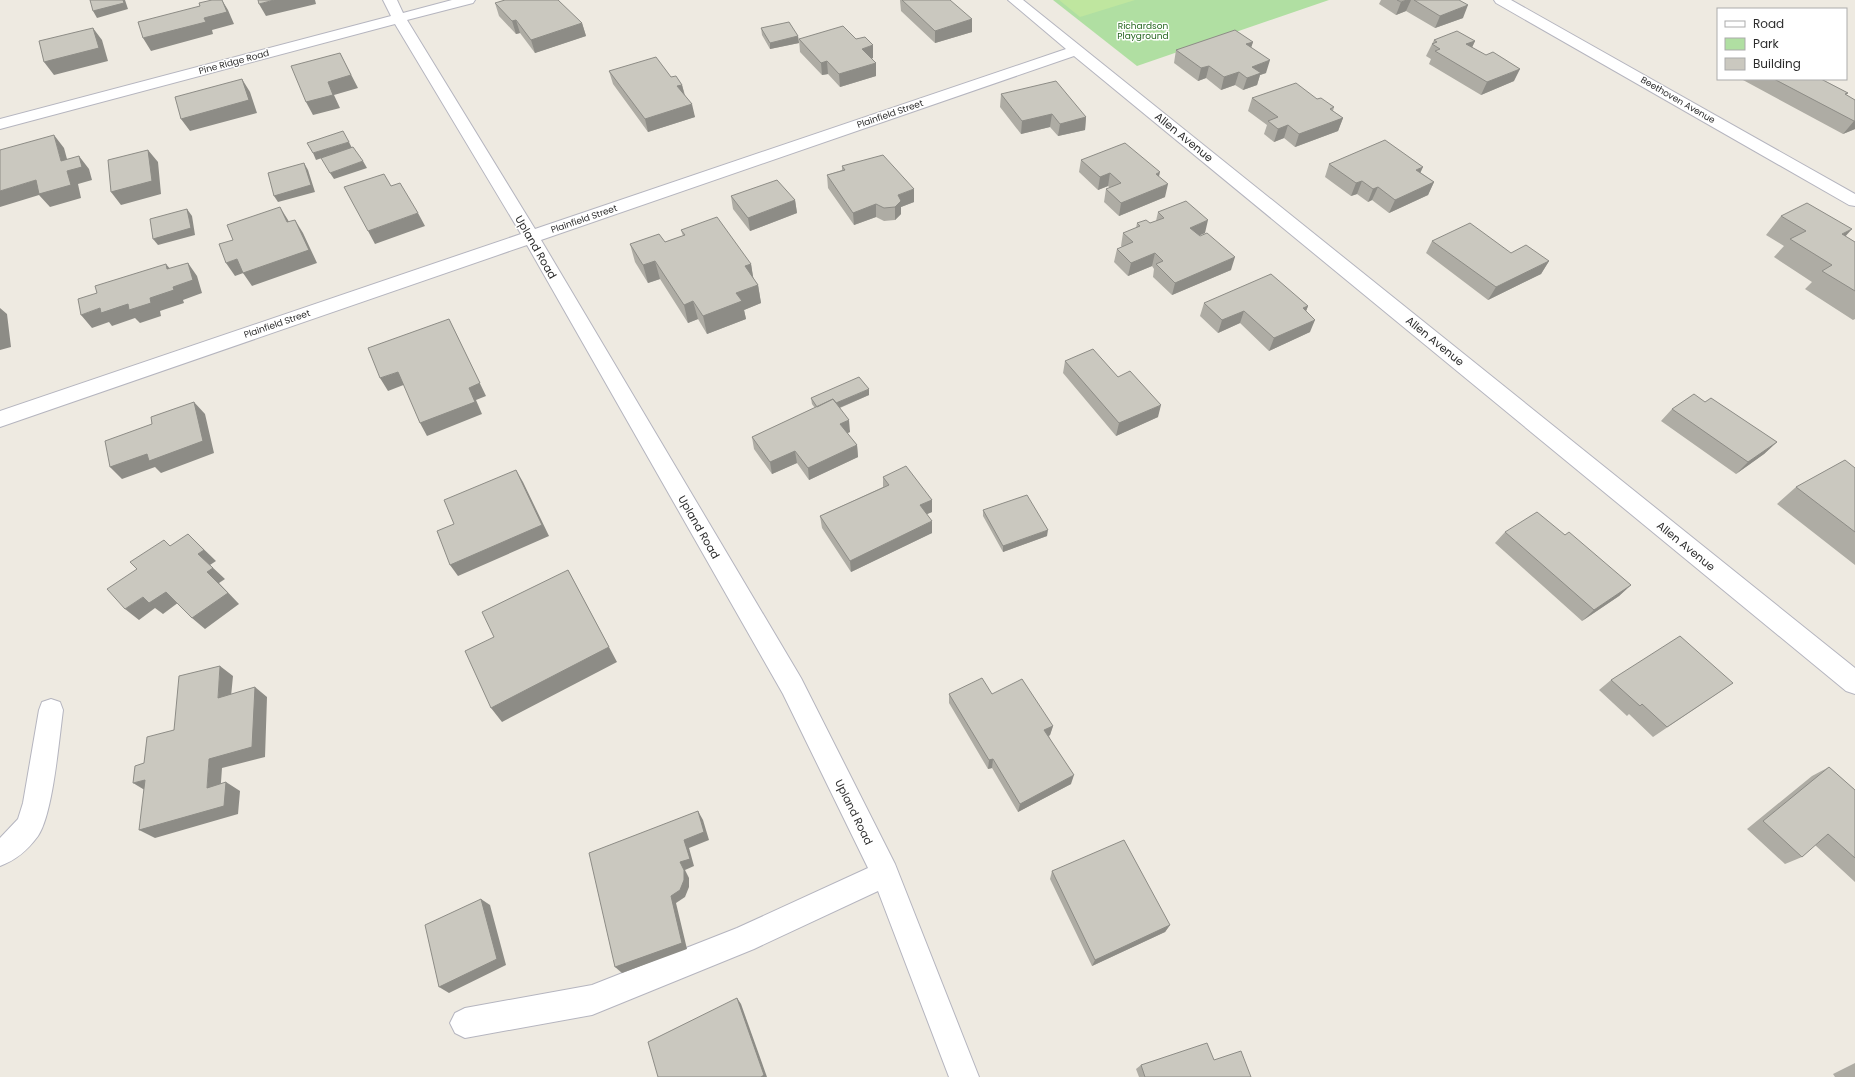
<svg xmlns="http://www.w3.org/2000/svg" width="1855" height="1077" viewBox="0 0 1855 1077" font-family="Poppins,sans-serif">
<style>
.green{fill:#b0dfa2}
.pitch{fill:#bfe69f}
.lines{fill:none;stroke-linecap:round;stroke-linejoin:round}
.minor-casing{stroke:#b5b5bf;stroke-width:2}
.minor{fill:#fff;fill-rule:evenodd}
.wall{fill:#aeaca4}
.shaded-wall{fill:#8d8c86}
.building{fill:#cac8bf;stroke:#8d8c86}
.labels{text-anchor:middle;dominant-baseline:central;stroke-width:3;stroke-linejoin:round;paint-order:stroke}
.far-park-label{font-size:9px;fill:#276721;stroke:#fff}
.far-street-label{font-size:9px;fill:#2d2d2d;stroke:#fff}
.street-label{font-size:11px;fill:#2d2d2d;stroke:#fff}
</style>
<rect width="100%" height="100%" fill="#eeeae1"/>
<path class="green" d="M1053,0H1329L1137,66Z"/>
<path class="pitch" d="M1059,0H1135L1080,17Z"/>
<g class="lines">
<g class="minor-casing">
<path id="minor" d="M383,0H397L403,13L452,0H475L473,3L407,20L535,229L1066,49L1008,0H1023L1855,668V694L1846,691L1074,56L541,240L801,678L895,864L979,1077H949L878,891L754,949L592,1015L465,1038L455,1033L450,1023L455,1013L465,1008L592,985L737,928L868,868L783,694L527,245L0,427V411L521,234L395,24L0,129V119L391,16Z
M1494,0H1511L1855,194V206L1849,205L1496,3Z
M51,699L60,702L63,710C59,739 53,814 38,836C27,851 16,860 0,866V838L18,819L23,803L39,710L42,702Z"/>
</g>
<use href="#minor" class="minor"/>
</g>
<path class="wall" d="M900,0H950L972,32L935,43L901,11Z
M1381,0H1459L1463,18L1435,28L1406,11L1396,15L1379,4Z
M495,3L582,23L586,36L535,53L520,33L516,34L499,16Z
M761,28L798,36L799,43L770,49L762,35Z
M799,39L873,58L871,59L876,63V76L840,87L828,74L822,75L800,52Z
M1434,40L1475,41L1472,47L1514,81L1481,95L1429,64L1431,59L1426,56Z
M1253,42L1251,47L1266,73L1260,75L1257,85L1243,90L1235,85L1221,90L1206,78L1198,81L1174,63L1176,50Z
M609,71L671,77L682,85L685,95L695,117L648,132L613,84Z
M1744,79H1821L1848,93L1846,95L1855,100V129L1843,134L1743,80Z
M1001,94L1086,117L1085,130L1058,136L1050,127L1021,134L1000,107Z
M1252,98L1317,99L1334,107L1333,111L1343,118L1338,131L1295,147L1284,138L1274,142L1264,134L1267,125L1248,111Z
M1081,160L1159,177L1165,197L1119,216L1104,202L1106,189L1110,188L1108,186L1098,190L1079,172Z
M1329,164L1420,172L1434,182L1428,195L1389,213L1372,200L1368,202L1357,194L1351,196L1325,177Z
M842,166L914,202L901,207V214L895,220L884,221L876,217L854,225L828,188L827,175L842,170Z
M731,196L795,200L797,213L750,231L733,209Z
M1158,212L1205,233L1199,235L1231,270L1172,295L1153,277L1154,269L1152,266L1128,276L1114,262L1117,249L1122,247L1121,246L1123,233L1136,228L1137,223H1150L1156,221Z
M1781,216L1845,236L1855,242V319L1853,320L1805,289L1812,282L1774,257L1784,246L1766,235Z
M681,230L751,264L753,278L758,285L761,303L744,310L746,319L707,334L698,319L688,323L660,279L648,283L635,262L630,244L665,242L683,236Z
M1432,241L1511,253L1549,261L1541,274L1488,300L1426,253Z
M1204,303L1308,306L1306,311L1310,332L1269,351L1240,323L1218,333L1200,316Z
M1065,361L1118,377L1158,417L1116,436L1063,373Z
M869,395L840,408L850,432L847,433L857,445L858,457L809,480L797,463L772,474L754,449L752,437L815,408L812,404L811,398Z
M1705,402L1777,442L1764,454L1736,474L1661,421L1672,409Z
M1855,468V565L1777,504L1796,487Z
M883,477L932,500V512L927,514L932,533L851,572L822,528L820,516L883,487Z
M983,510L1047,536L1003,552L983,516Z
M1505,532L1565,535L1631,585L1619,596L1582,621L1495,543Z
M1611,680L1733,683L1653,737L1629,714L1627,716L1599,690Z
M949,694H992L1053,726L1050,735L1049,736L1071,784L1018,812L992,768L988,769L949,703Z
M1829,767L1855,790V882L1815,845L1802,857L1785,864L1747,829L1812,776Z
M1052,871L1170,925L1165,932L1092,966L1050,879Z
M1214,1060L1251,1077H1139L1136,1069L1141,1065Z
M1855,1063V1077H1835L1833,1074Z"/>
<path class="shaded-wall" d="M123,0H125L128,9L97,18L93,11Z
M222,0L228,10L234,24L212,30L213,34L151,51L143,38L204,18Z
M274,0H315L316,4L266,16L259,4Z
M1407,0H1411L1406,11L1396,15L1401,2Z
M1468,5L1463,18L1435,28L1440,16Z
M972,19V32L935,43V31Z
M516,20L520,33L516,34L512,21Z
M582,23L586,36L535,53L531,40Z
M93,28L102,40L108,61L54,75L44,62Z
M798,36L799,43L770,49V43Z
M1475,41L1469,54L1466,44Z
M1253,42L1249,54L1246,44Z
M873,45V58L862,62V49Z
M340,53L358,88L334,95L340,108L313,115L306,102Z
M1270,60L1266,73L1260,75L1257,85L1243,90L1247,78L1252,67Z
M827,61L828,74L822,75L821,63Z
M876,63V76L840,87L839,74Z
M1209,66L1206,78L1198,81L1201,68Z
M1520,69L1514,81L1481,95L1487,82Z
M1239,72L1235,85L1221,90L1224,77Z
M242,79L250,92L257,113L190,131L181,119Z
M682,85L685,97L677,86Z
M692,104L695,117L648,132L645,119Z
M1052,114L1050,127L1021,134L1022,121Z
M1086,117L1085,130L1058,136L1060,124Z
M1343,118L1338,131L1295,147L1299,134Z
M1854,121H1855V129L1843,134Z
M1288,125L1284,138L1274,142L1278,129Z
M54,135L64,148L70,170L79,156L89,169L92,180L78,184L81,198L50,207L39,195L0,207V191L36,180L61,161Z
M349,142L352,148L316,160L313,153Z
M148,150L158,162L161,194L121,205L111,192Z
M363,161L367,168L334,179L330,173Z
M304,163L308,170L315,192L278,202L274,196Z
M1423,167L1417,180L1416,170Z
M1160,172L1157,185L1156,174Z
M1110,173L1108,186L1098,190L1100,177Z
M1362,181L1357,194L1351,196L1356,183Z
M1434,182L1428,195L1389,213L1395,200Z
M1168,184L1165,197L1119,216L1121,203Z
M1378,187L1372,200L1368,202L1373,189Z
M914,189V202L901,207V214L895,220V207L898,195Z
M795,200L797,213L750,231L748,218Z
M876,204V217L854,225L853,213Z
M280,207L288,220L295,235L287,222Z
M187,209L192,216L195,235L158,245L153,239Z
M418,213L425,226L375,244L368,231Z
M295,220L303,233L317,263L252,286L243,273Z
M1208,220L1205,233L1187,241L1190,228Z
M1852,229L1835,248L1842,234Z
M1155,253L1152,266L1128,276L1131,263Z
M1235,257L1231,270L1172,295L1175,283Z
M237,259L246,272L235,276L226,263Z
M655,261L660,279L648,283L643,265Z
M1549,261L1541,274L1488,300L1496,287Z
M188,263L197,276L202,293L183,300L184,303L160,311L161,316L140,323L135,318L112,326L109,322L92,328L81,315L100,308L128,304L150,298L173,287Z
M166,264L176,276L167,269Z
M751,264L754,282L745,266Z
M758,285L761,303L744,310L746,319L707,334L703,316L736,293Z
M693,301L698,319L688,323L684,305Z
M1308,306L1303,319V308Z
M0,308L7,314L11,347L0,350Z
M1244,311L1240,323L1218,333L1222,320Z
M449,319L486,396L476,400L482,414L427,436L420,423L469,388Z
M1315,320L1310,332L1269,351L1274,338Z
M398,372L406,384L388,391L380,378Z
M869,389V395L820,416V410Z
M194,402L205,414L214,453L161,473L155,467L122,479L110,467Z
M1161,405L1158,417L1116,436L1119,423Z
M849,420L850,432L841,436L840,424Z
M1777,442L1764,454L1736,474L1748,462Z
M857,445L858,457L809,480L808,468Z
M795,451L797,463L772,474L770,462Z
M516,470L523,482L549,536L458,576L450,565Z
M932,500V512L920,517V505Z
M932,521V533L851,572L850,561Z
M1048,530L1047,536L1003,552V546Z
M188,534L216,561L210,565L225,579L219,583L239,604L205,629L192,618L207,572Z
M568,570L617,662L502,722L491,708Z
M1631,585L1619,596L1582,621L1594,610Z
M166,592L179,602L163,614L155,608L139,620L125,609L143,597Z
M220,666L233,676L230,707L218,698Z
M255,687L267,697L265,757L222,768L220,796L207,788L209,759Z
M1053,726L1050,735L1042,739L1044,730Z
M993,759L992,768L988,769L989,760Z
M1074,775L1071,784L1018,812L1020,804Z
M145,780L148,792L133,783Z
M226,782L240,791L238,814L155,838L139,830Z
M698,811L703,820L709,840L689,848L694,866L685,870L689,878V887L685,897L676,903L687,949L622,973L615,967L671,896L680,862L684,840Z
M481,899L490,905L506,965L449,993L439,987Z
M1170,925L1165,932L1092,966L1095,960Z
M737,998L741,1004L767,1077H761Z"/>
<path class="building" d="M90,0H123L124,3L93,11Z
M212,0H222L227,12L204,18L206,22L143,38L138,22L200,6L199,3Z
M258,0H274L259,4Z
M505,0H558L582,23L531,40L516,20L512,21L495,3Z
M902,0H950L972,19L935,31Z
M1397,0H1407L1401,2Z
M1414,0H1459L1468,5L1440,16Z
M789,22L798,36L770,43L761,28Z
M843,26L856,39L865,37L873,45L862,49L876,63L839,74L827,61L821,63L799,39Z
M93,28L99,48L44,62L39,41Z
M1235,30L1253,42L1246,44L1270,60L1252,67L1261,73L1247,78L1239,72L1224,77L1209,66L1201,68L1176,50Z
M1457,31L1475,41L1466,44L1486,55L1493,52L1520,69L1487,82L1435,51L1440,49L1432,44L1437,42L1434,40Z
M340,53L351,75L328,82L333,95L306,102L291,66Z
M656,57L671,77L676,76L682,85L677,86L692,104L645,119L609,71Z
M242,79L249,100L181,119L175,97Z
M1774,79H1821L1848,93L1845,94L1855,100V121H1854Z
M1056,81L1086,117L1060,124L1052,114L1022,121L1001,94Z
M1296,83L1317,99L1321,98L1334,107L1330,109L1343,118L1299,134L1288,125L1278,129L1268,121L1278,117L1252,98Z
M343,131L349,142L313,153L307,143Z
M54,135L61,161L79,156L82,167L67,171L71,185L39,194L36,180L0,191V150Z
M1385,140L1423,167L1416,170L1434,182L1395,200L1378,187L1373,189L1362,181L1356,183L1329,164Z
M1125,143L1160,172L1156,174L1168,184L1121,203L1106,189L1121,183L1110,173L1100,177L1081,160Z
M353,147L363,161L330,173L321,158Z
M148,150L152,181L111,192L108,160Z
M883,155L914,189L898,195L901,201L895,207L884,208L876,204L853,213L827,175L845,170L842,166Z
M304,163L311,185L274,196L268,173Z
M384,174L391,186L400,183L418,213L368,231L344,187Z
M777,180L795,200L748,218L731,196Z
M1186,201L1208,220L1190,228L1200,236L1207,233L1235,257L1175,283L1156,264L1163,261L1155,253L1131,263L1117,249L1133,242L1123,233L1140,226L1137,223L1146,220L1150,223L1164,218L1158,212Z
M1807,203L1852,229L1842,234L1855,242V291L1822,271L1832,265L1790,239L1806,231L1781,216Z
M280,207L287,222L295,220L309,250L243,273L237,259L226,263L219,244L233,240L227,225Z
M187,209L191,228L153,239L150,219Z
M717,217L751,264L745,266L758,285L736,293L742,301L703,316L693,301L684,305L655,261L643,265L630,244L659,234L665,242L685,235L681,230Z
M1470,223L1511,253L1526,245L1549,261L1496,287L1432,241Z
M188,263L193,280L173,287L174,290L150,298L151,303L129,310L128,304L101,313L100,308L81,315L78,299L97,293L95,286L166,264L167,269Z
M1271,274L1308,306L1303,308L1315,320L1274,338L1244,311L1222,320L1204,303Z
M449,319L480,383L469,388L475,402L420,423L398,372L380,378L368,348Z
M1093,349L1118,377L1130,371L1161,405L1119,423L1065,361Z
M859,377L869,389L836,403L833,399L817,407L811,398Z
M1694,394L1705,402L1711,398L1777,442L1748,462L1672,409Z
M833,399L849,420L840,424L857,445L808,468L795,451L770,462L752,437Z
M194,402L203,441L149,461L147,454L110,467L105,441L152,424L151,417Z
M1845,460L1855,468V532L1796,487Z
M906,466L932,500L920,505L932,521L850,561L820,516L889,485L883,477Z
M516,470L542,525L450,565L437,531L454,524L444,500Z
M1027,495L1048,530L1003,546L983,510Z
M1537,512L1565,535L1569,532L1631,585L1594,610L1505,532Z
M188,534L204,550L198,554L213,568L207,572L228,593L192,618L166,592L149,603L143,597L125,609L107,589L137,569L130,562L164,540L170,546Z
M568,570L609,647L491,708L465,651L494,637L482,612Z
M1680,636L1733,683L1667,727L1642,704L1640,706L1611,680Z
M220,666L218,698L255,687L252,747L209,759L207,788L226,782L224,806L139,830L145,780L133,783L135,766L144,763L147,737L174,730L179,676Z
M982,678L992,694L1022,679L1053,726L1044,730L1074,775L1020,804L993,759L989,760L949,694Z
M1829,767L1855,790V858L1828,834L1802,857L1763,821Z
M698,811L704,832L684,840L690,859L680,862L684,870V880L680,890L671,896L682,943L615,967L589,853Z
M1124,840L1170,925L1095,960L1052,871Z
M481,899L497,959L439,987L425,925Z
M737,998L764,1075L761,1077H658L648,1042Z
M1207,1043L1214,1060L1241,1051L1251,1077H1145L1141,1065Z"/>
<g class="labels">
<g class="far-park-label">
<text x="1143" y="26">Richardson<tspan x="1143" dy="10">Playground</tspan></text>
</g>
<g class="far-street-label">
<text transform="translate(234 62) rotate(-15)">Pine Ridge Road</text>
<text transform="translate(1678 100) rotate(30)">Beethoven Avenue</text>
<text transform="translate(890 114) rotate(-19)">Plainfield Street</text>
<text transform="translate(584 219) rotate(-19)">Plainfield Street</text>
<text transform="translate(277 324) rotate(-19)">Plainfield Street</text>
</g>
<g class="street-label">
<text transform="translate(1184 137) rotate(39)">Allen Avenue</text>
<text transform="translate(536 247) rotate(60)">Upland Road</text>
<text transform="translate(1435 341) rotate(39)">Allen Avenue</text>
<text transform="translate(699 527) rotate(60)">Upland Road</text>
<text transform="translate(1686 546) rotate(39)">Allen Avenue</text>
<text transform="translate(854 812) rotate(64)">Upland Road</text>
</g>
</g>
<rect x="1717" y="8" width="130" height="72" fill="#ffffff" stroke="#ababab"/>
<rect x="1725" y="21" width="20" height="6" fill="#ffffff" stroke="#ababab"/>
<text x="1753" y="28" font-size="12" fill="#2d2d2d">Road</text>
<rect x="1725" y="38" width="20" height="12" fill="#b0dfa2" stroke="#ababab"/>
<text x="1753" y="48" font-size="12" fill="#2d2d2d">Park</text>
<rect x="1725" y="58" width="20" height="12" fill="#cac8bf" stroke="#ababab"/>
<text x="1753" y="68" font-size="12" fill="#2d2d2d">Building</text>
</svg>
